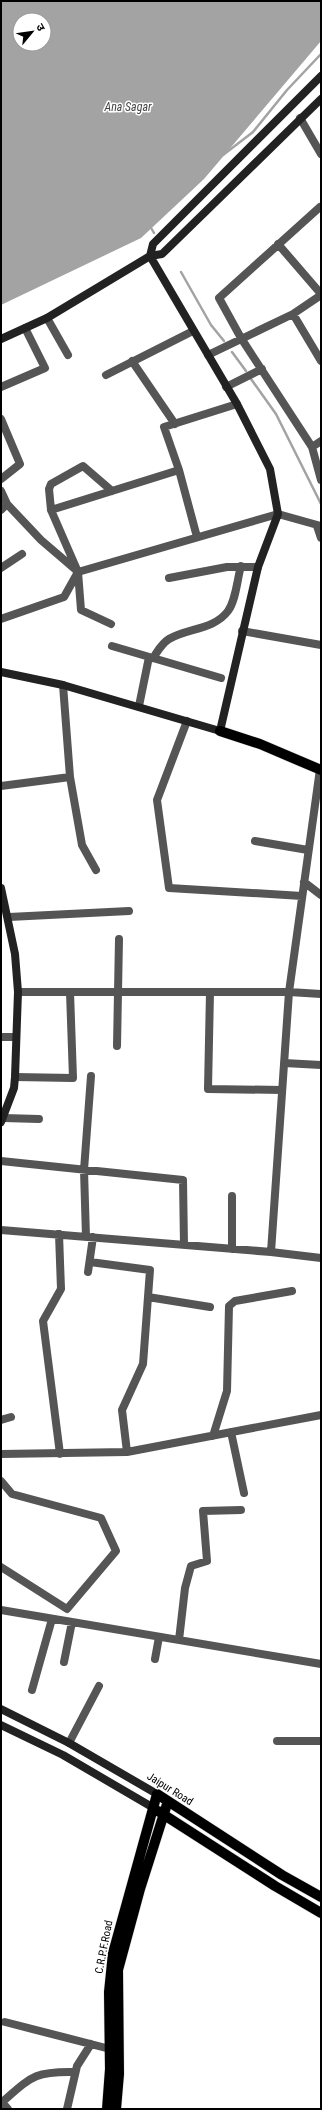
<svg xmlns="http://www.w3.org/2000/svg" width="322" height="2110" viewBox="0 0 322 2110" font-family="'Roboto Condensed','Noto Sans Devanagari',sans-serif">
<style>
.water{fill:#a3a3a3;fill-rule:evenodd}
.lines{fill:none;stroke-linecap:round;stroke-linejoin:round}
.stream{stroke:#a3a3a3;stroke-width:2.5}
.primary-casing{stroke:#dbdbdb;stroke-width:11}
.street{stroke:#555;stroke-width:8}
.secondary{stroke:#222;stroke-width:8}
.primary{stroke:#000;stroke-width:10}
.labels{text-anchor:middle;dominant-baseline:central;stroke-width:3;stroke-linejoin:round;paint-order:stroke}
.street-label{font-size:11px;fill:#000;stroke:#fff}
.water-label{font-size:12px;font-style:italic;fill:#444;stroke:#fff}
</style>
<rect width="100%" height="100%" fill="#fff"/>
<path class="water" d="M1,1H321V41L204,179L141,238L1,305ZM20,20H44V44H20Z"/>
<g class="lines">
<path class="stream" d="M223,155L253,132L287,90L321,54
M150,226L154,233
M181,272L211,325L224,341
M232,352L246,371
M251,379L276,414L321,504"/>
<g class="primary-casing">
<path id="primary" d="M220,731L260,744L321,770
M158,1811L275,1886L321,1913
M107,2109L110,2069L109,1992L113,1953L157,1794L282,1875L321,1897
M116,2109L119,2074L118,1970L140,1889L168,1801"/>
</g>
<path class="street" d="M300,118L321,154
M320,207L219,298L241,338L312,447L321,480
M278,244L321,294
M293,314L321,361
M47,318L68,355
M208,355L293,314L321,295
M132,361L175,424
M106,375L193,331
M1,387L45,368L25,328
M226,387L262,369
M1,419L20,464L1,479
M312,447L321,441
M179,470L197,537
M1,491L7,504
M1,510L7,504L41,540L76,570
M51,510L49,489L51,484L83,466L112,491
M317,526L321,538
M1,568L22,554
M169,578L227,567H258
M1,619L64,597L78,572L278,514L321,526
M111,624L81,610L78,572L51,510L179,470L164,427L237,404
M242,631L321,645
M112,646L221,678
M153,658C158,651 161,644 169,639C187,628 214,630 228,611C236,600 237,580 241,566
M63,685L70,777
M139,706L149,657
M187,721L157,800L169,888L302,896
M1,786L70,777L82,845L96,870
M255,841L308,850
M304,882L321,895
M9,917L129,911
M18,992H289L321,994
M210,992L208,1089L282,1090
M1,1037H16
M117,1046L119,939
M284,1063L321,1065
M15,1077L73,1078L70,992
M3,1118L39,1119
M1,1161L183,1180L184,1245
M1,1230L271,1252L321,1258
M59,1234L61,1289L43,1321L60,1454
M86,1237L84,1170L91,1076
M232,1249V1196
M271,1252L289,992L320,769
M90,1262L150,1270L143,1364L122,1410L127,1452
M88,1272L93,1237
M148,1297L210,1307
M1,1420L11,1417
M231,1432L244,1493
M213,1436L227,1391L229,1306L235,1301L292,1291
M1,1454L127,1452L321,1415
M1,1481L12,1494L101,1518L116,1551L67,1609L1,1567
M1,1610L321,1664
M179,1640L185,1588L191,1566L207,1561L203,1511L241,1510
M155,1659L159,1637
M64,1662L72,1622
M32,1690L52,1619
M277,1741H321
M69,1743L99,1686
M5,2022L110,2049
M2,2102L8,2109
M1,2103C31,2077 34,2071 75,2072
M67,2109L77,2066L91,2044"/>
<path class="secondary" d="M1,339L47,318L150,256L162,254L321,99
M1,672L63,685L220,731L258,567L278,514L270,469L237,404L150,256L153,244L321,76
M1,888L15,954L18,992L15,1077L14,1088L1,1122
M1,1709L69,1743L157,1794
M1,1725L63,1755L152,1807"/>
<use href="#primary" class="primary"/>
</g>
<g class="labels">
<g class="street-label">
<text transform="translate(170 1789) rotate(32)">Jaipur Road</text>
<text transform="translate(104 1947) rotate(-79)">C.R.P.F.Road</text>
</g>
<g class="water-label">
<text x="128" y="107">Ana Sagar</text>
</g>
</g>
<rect width="322" height="2110" fill="none" stroke="#000000" stroke-width="4"/>
<g transform="translate(32 32) rotate(61)"><circle r="19" fill="#ffffff" stroke="#999999"/>
<path d="M0-3L7 15L0 10L-7 15Z" fill="#000000"/>
<text y="-6" font-size="11" font-weight="bold" text-anchor="middle" fill="#000000">उ</text>
</g>
</svg>
